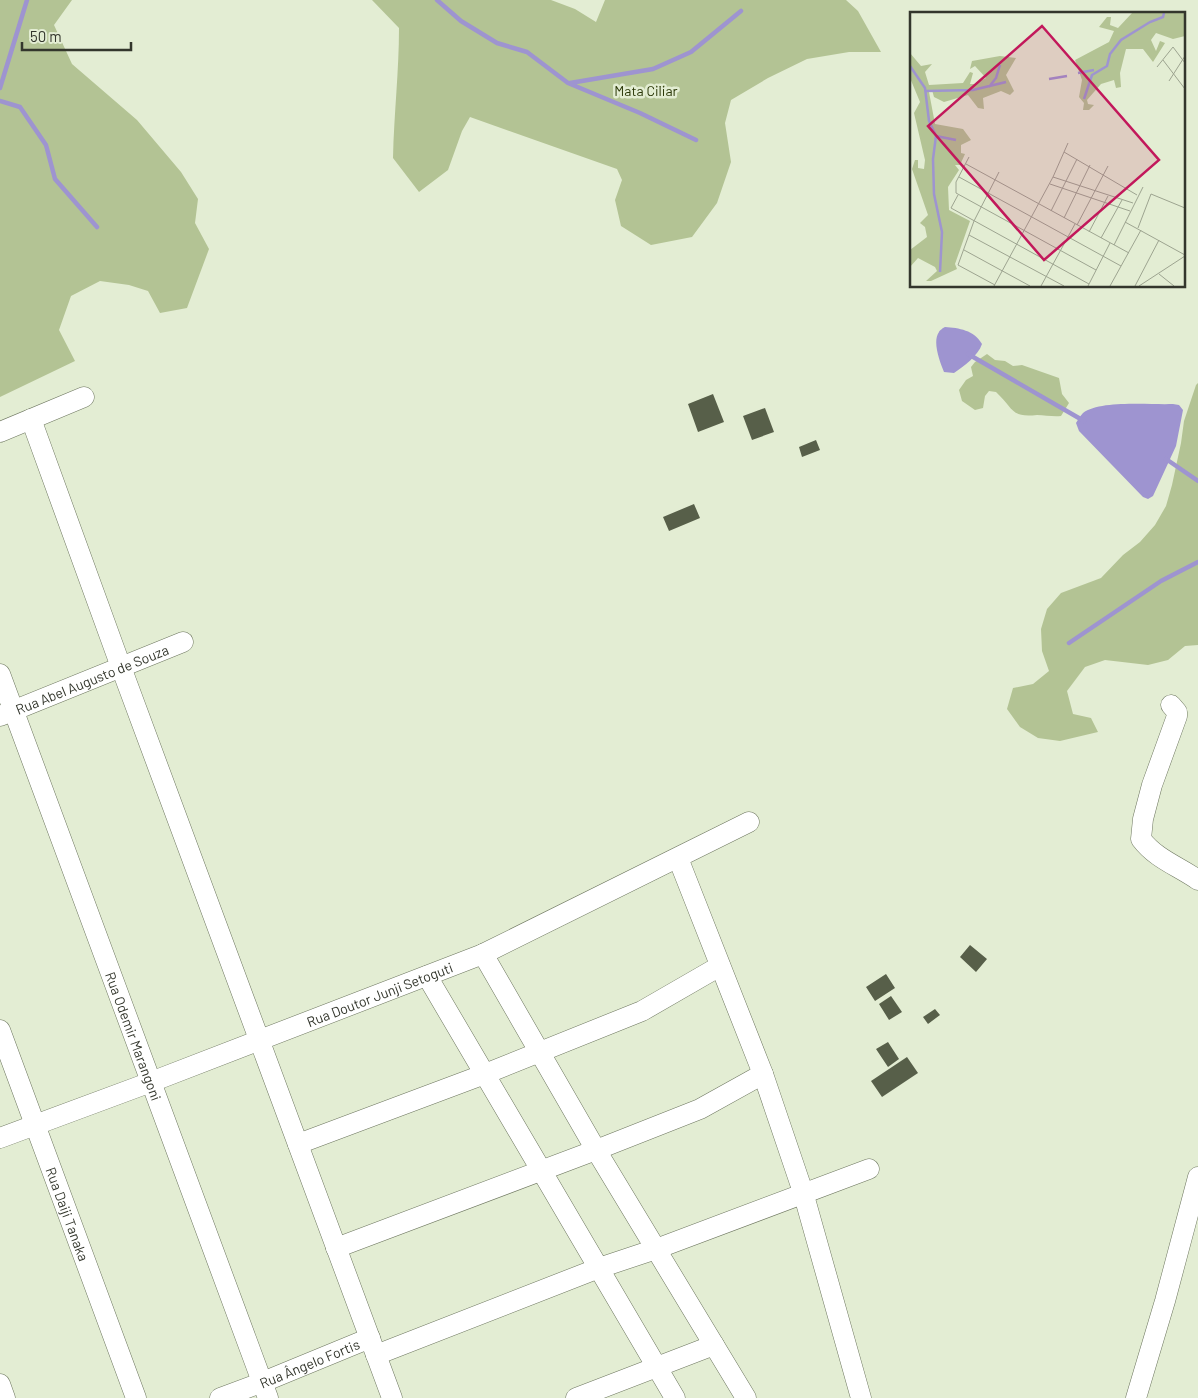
<svg xmlns="http://www.w3.org/2000/svg" width="1198" height="1398" viewBox="0 0 1198 1398" font-family="Barlow,sans-serif">
<style>
.green{fill:#b3c394}
.water{fill:#9e94d0}
.lines{fill:none;stroke-linecap:round;stroke-linejoin:round}
.stream{stroke:#9e94d0;stroke-width:4.5}
.building{fill:#575f49}
.minor-casing{stroke:#6d765f;stroke-width:21}
.minor{stroke:#fff;stroke-width:20}
.labels{text-anchor:middle;dominant-baseline:central;stroke-width:5;stroke-linejoin:round;paint-order:stroke}
.park-label{font-size:14px;fill:#2a3707;stroke:#e3edd3}
.street-label{font-size:14px;fill:#33362c;stroke:#e3edd3}
.inset-river{fill:none;stroke:#9e94d0;stroke-width:2.5}
.inset-road{fill:none;stroke:#9da490;stroke-width:1}
.view{fill:#c2185b;fill-opacity:0.15;stroke:#c2185b;stroke-width:2.5}
.inset-edge{fill:none;stroke:#33362c;stroke-width:2.5}
</style>
<rect width="100%" height="100%" fill="#e3edd3"/>
<path class="green" d="M0,0H72L54,25L72,64L137,120L181,172L198,199L195,223L209,249L187,308L160,313L148,291L129,285L100,281L71,296L59,330L75,361L0,397Z
M372,0H551L575,9L596,22L605,0H846L858,11L881,52H849L807,59L768,78L731,100L725,123L731,162L717,203L692,237L651,245L621,226L615,200L622,180L617,169L470,117L462,131L448,170L419,192L393,158C394,114 399,71 399,28Z
M987,354L995,360L1005,361L1013,366L1022,365L1059,378L1062,394L1069,403L1061,416C1053,417 1045,415 1037,415C1011,418 1014,409 996,392L989,391L985,396L983,408L975,410L962,401L959,390L966,380L973,376L971,367L975,362Z
M1198,383V645L1185,646L1168,660L1148,665L1105,660L1085,667L1067,691L1073,714L1091,718L1098,732L1060,741L1038,738L1020,727L1007,709L1013,688L1033,684L1049,671L1042,651L1041,629L1047,609L1061,593L1101,578L1123,555L1140,542L1155,525L1166,506L1172,485L1181,443L1184,421L1196,385Z"/>
<path class="water" d="M945,327C959,328 974,330 982,344C978,356 964,366 954,373L944,372C940,362 932,342 939,332C939,331 944,327 945,327Z
M1173,404L1179,405L1183,410L1176,446L1153,496L1148,499L1143,497L1079,431L1076,423C1078,420 1080,416 1083,413C1100,400 1150,405 1173,404Z"/>
<g class="lines">
<path class="stream" d="M437,0L461,21L497,43L527,52L568,83L640,113L696,140
M570,83L653,69L691,52L741,11
M0,88L27,0
M0,101L20,107L46,145L55,179L97,227
M968,354L1084,421
M1166,459L1198,481
M1069,643L1161,581L1198,562"/>
</g>
<path class="building" d="M713,394L724,422L698,432L688,404Z
M765,408L774,432L752,440L743,416Z
M816,440L820,450L802,457L799,447Z
M694,504L700,518L669,531L663,517Z
M970,945L987,959L976,972L960,957Z
M886,974L895,988L875,1001L866,987Z
M891,996L902,1012L889,1020L879,1004Z
M935,1009L940,1015L928,1024L923,1017Z
M888,1042L899,1059L888,1067L876,1049Z
M907,1057L918,1073L882,1097L871,1081Z"/>
<g class="lines">
<g class="minor-casing">
<g id="minor">
<path d="M31,419L121,667L392,1398"/>
<path d="M0,432L84,397"/>
<path id="s1" d="M0,674L268,1398"/>
<path d="M1171,705L1177,712V716L1152,785L1143,819L1141,839C1156,859 1178,866 1198,880"/>
<path id="s2" d="M0,716L183,642"/>
<path d="M678,858L763,1074L803,1192L861,1398"/>
<path d="M483,954L596,1150L746,1398"/>
<path d="M427,976L675,1398"/>
<path id="s3" d="M0,1030L136,1398"/>
<path id="s4" d="M0,1138L151,1082L483,954L749,822"/>
<path d="M298,1144L485,1074L642,1011L720,966"/>
<path d="M336,1248L596,1150L700,1109L763,1074"/>
<path d="M376,1355L599,1268L656,1249L869,1169"/>
<path d="M0,1384L5,1398"/>
<path id="s5" d="M220,1398L263,1382L370,1338"/>
<path d="M576,1398L714,1345"/>
<path d="M1136,1398L1165,1301L1198,1177"/>
</g>
</g>
<use href="#minor" class="minor"/>
</g>
<g class="labels">
<g class="park-label">
<text x="646" y="90">Mata Ciliar</text>
</g>
<g class="street-label">
<text stroke="none"><textPath href="#s2" startOffset="99">Rua Abel Augusto de Souza</textPath></text>
<text stroke="none"><textPath href="#s4" startOffset="406">Rua Doutor Junji Setoguti</textPath></text>
<text stroke="none"><textPath href="#s1" startOffset="386">Rua Odemir Marangoni</textPath></text>
<text stroke="none"><textPath href="#s3" startOffset="196">Rua Daiji Tanaka</textPath></text>
<text stroke="none"><textPath href="#s5" startOffset="96">Rua Ângelo Fortis</textPath></text>
</g>
</g>
<g transform="translate(910 12)">
<rect width="275" height="275" fill="#e3edd3"/>
<path d="M222,1H275V24L263,27L246,21L241,28L246,39L250,29L255,31L243,50L233,37H216L210,61L211,75L206,76L204,68L191,72L177,88L178,92L184,93L179,98H173L174,91L169,85L172,68L165,48L199,30L204,19L189,15L197,5H201L200,13L208,16ZM0,41L11,54L22,52L15,60L19,73L53,71L60,60L63,61L60,72H65L76,66L65,54L60,57L62,49L90,44L106,46L96,63L104,79L100,83L91,79L73,86L74,97L68,96L58,83L34,90L24,85L22,78L19,80L25,112L53,117L61,128L51,133V141L55,142L50,153H45L49,158L38,175L39,198L60,209L45,252L47,257L21,269H16L27,259L25,255L8,246L0,255V238L17,225L15,215L10,211L18,203L2,157L5,148H8V156L14,157L15,148L4,101L10,90L0,66Z" fill="#b3c394"/>
<path class="inset-river" d="M0,54L15,76L19,109L26,124L23,147L24,182L32,220L30,260M168,61L184,58M139,67L157,64M79,75L86,66L90,53M16,79L63,78L96,70M174,87L182,63L197,54L200,42L211,28L240,10L253,5L254,1M26,124L46,128"/>
<path class="inset-road" d="M253,48L275,77M247,55L263,35L275,51M259,69L275,44M154,140L227,183M59,145L46,170V181L186,258M56,152L219,241M49,165L211,254M143,165L223,191M140,172L220,199M48,183L41,196L179,272M141,199L167,147M154,206L180,153M215,210L275,243M167,213L198,154M228,216L241,182L275,196M179,220L198,184M59,223L154,274M191,226L212,188M204,233L233,175M54,238L120,274M249,262L264,274M85,273L48,253L64,209L89,160M84,274L143,165L158,131M131,274L165,212M178,274L200,231M200,274L231,218M225,274L249,228M229,274L275,244"/>
<path class="view" d="M132,14L249,148L134,248L18,114Z"/>
<rect width="275" height="275" class="inset-edge"/>
</g>
<path d="M22 42v8h109v-8" fill="none" stroke="#33362c" stroke-width="2.5"/>
<text x="30" y="42" font-size="15" fill="#33362c" stroke="#e3edd3" stroke-width="4" paint-order="stroke">50 m</text>
</svg>
